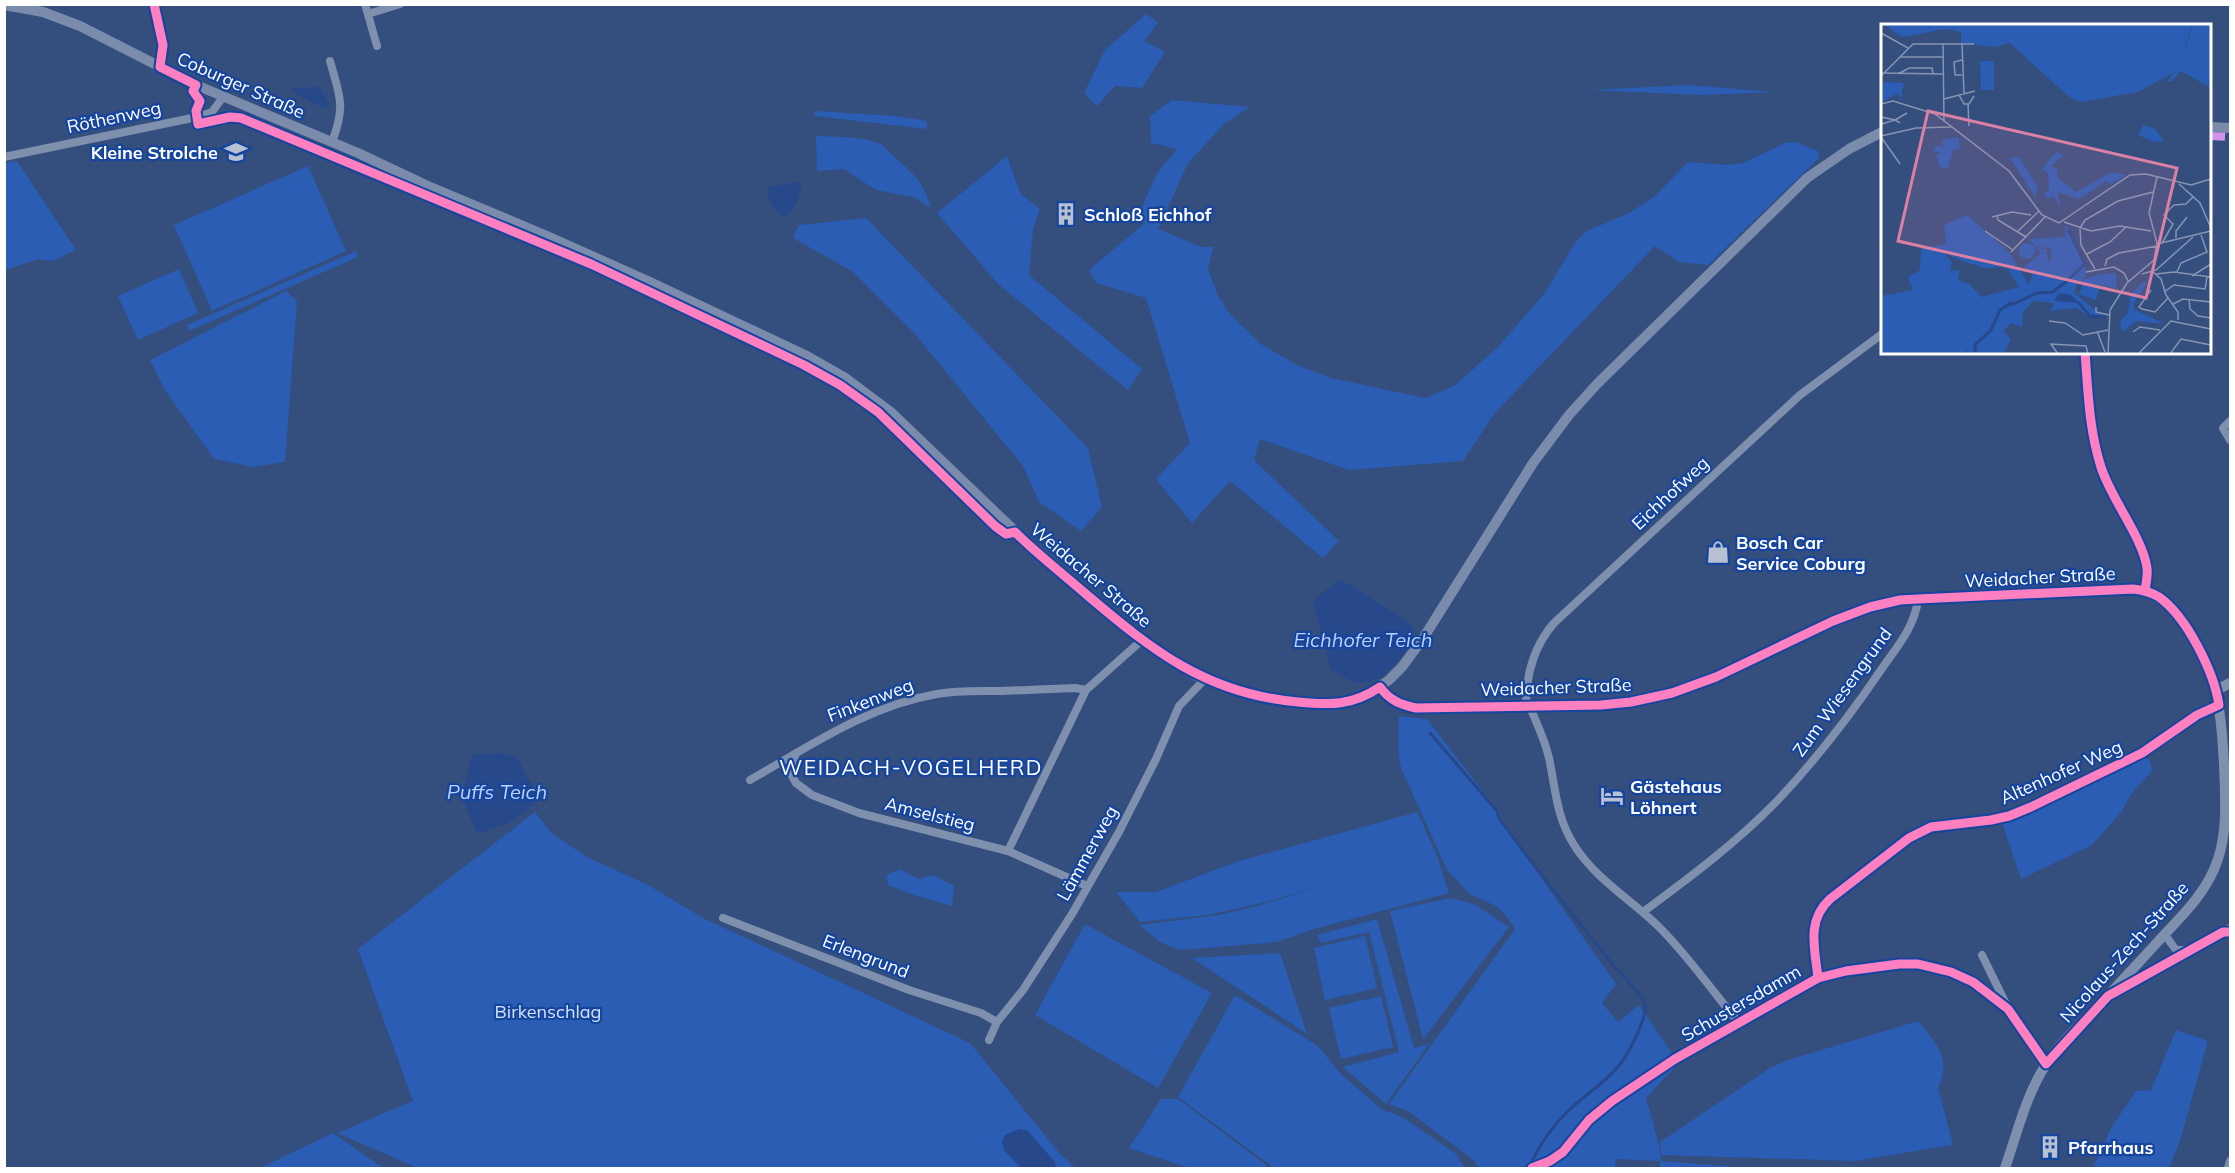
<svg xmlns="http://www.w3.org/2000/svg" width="2235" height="1173" viewBox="0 0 2235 1173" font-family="Mulish,sans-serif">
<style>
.green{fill:#2a5db3}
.water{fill:#27498b}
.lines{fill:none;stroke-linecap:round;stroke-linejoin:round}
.stream{stroke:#27498b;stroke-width:3}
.minor{stroke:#7f90af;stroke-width:8}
.tertiary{stroke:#7f90af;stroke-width:10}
.secondary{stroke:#7a8bac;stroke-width:10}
.quiet{stroke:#d193ec;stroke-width:8;stroke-dasharray:15 8;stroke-linecap:butt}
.cycleway-casing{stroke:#15459e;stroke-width:13}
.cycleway{stroke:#ff80c0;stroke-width:9}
.labels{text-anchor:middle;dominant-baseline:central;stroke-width:4.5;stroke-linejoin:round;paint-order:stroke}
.street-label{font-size:18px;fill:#fff;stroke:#15459e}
.poi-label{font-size:18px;font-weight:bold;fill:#fff;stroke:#15459e;text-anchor:start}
.park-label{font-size:18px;fill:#d5e4fd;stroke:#15459e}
.water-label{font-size:20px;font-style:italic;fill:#bad1f9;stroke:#15459e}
.quarter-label{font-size:21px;letter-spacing:1.5px;fill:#fff;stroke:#15459e}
.inset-river{fill:none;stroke:#27498b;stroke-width:3}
.inset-road{fill:none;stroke:#8595b2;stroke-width:1.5}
.view{fill:#dd80a5;fill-opacity:0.15;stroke:#dd80a5;stroke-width:3}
.inset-edge{fill:none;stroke:#fff;stroke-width:3}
</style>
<rect width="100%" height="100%" fill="#344e7e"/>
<path class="green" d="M1146,14L1158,22L1144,41L1165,52L1142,88L1115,86L1097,106L1084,93L1105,50Z
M1689,85L1774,92L1699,95L1589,90Z
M1172,100L1250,107L1224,124L1188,163L1158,229L1202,247H1213L1208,269L1217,294L1230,314L1261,344L1297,365L1331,378L1425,398L1454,386L1497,348L1545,293L1574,244L1585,232L1629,213L1655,196L1688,162L1728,165L1743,163L1785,143L1796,142L1818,151L1819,158L1708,265L1679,262L1655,246L1494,414L1463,461L1349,470L1260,439L1254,460L1339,541L1323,558L1230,481L1192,523L1156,479L1190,443L1146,298L1096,283L1089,270L1146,222L1135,223L1157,173L1177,149L1151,143L1150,116Z
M815,111L896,116L927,121V129L814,116Z
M816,136C837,137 860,136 881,144C885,146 887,150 890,153C913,174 922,178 931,208L914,197L876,190L844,169L817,171Z
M1007,156L1020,193L1040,209L1033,230L1029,275L1142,369L1128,390L998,284L937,213Z
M17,161L76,250L53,261L38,259L5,270V163Z
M308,166L346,251L212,311L174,225Z
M866,218L1088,448L1102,507L1081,531L1039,502L1023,466L916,335L852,271L793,238L799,225Z
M356,251L358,257L189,331L187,325Z
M179,269L198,313L138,340L118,296Z
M286,291L297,301L285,462L253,467L214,459L165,390L150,360Z
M1399,716L1427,719L1502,816L1499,818L1616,984L1602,1003L1618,1022L1639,1005L1673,1055L1601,1106L1560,1150L1544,1161L1521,1168H1478L1475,1161L1408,1111L1389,1104L1515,929L1504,913L1496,906L1470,894L1447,870L1401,768L1398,750Z
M2145,758L2149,759L2152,769L2151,772L2131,794L2122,811L2092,845L2021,879L2002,823L2022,818Z
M535,812L551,833L587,857L648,885L703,918L970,1043L1061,1155L1076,1168H418L337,1133L413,1101L358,949Z
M1417,812L1436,853L1449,893L1314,929L1277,942L1181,950C1164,946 1153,938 1140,925L1218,915L1257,906L1325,885L1262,903L1207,915L1140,922L1116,892H1156L1239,861Z
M900,869L918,879L933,875L954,886L952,906L914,895L888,885L886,875Z
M1450,898L1474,904L1509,927L1423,1039L1390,911Z
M1377,919L1414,1048L1429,1044L1386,1104L1343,1067L1399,1052L1369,932L1321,943L1317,935Z
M1085,924L1212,993L1158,1088L1035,1015Z
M1365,936L1377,988L1325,1000L1314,948Z
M1280,953L1307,1034L1192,958Z
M1235,995L1318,1046L1340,1073L1381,1109L1404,1118L1456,1154L1465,1168H1274L1178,1097Z
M1381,996L1393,1047L1341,1059L1329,1008Z
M1918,1021C1936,1044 1952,1057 1938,1088L1953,1145L1855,1161L1661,1155L1660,1142L1770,1068L1788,1060Z
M2176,1030L2208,1041L2180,1141L2169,1168H2093L2111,1128L2136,1091L2151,1090Z
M1677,1062L1678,1064L1646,1098L1658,1141L1661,1161L1752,1168H1660V1161L1616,1159L1615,1168H1539L1558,1160L1606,1110Z
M1161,1099H1178L1270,1168H1189L1129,1148Z
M333,1133L383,1168H260Z"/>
<path class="water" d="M319,86L330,105L326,109L292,92L293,88H310Z
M802,181C800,195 796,209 785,218C774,209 766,203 768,187Z
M1340,579L1410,623L1414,639C1401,658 1379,691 1352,681C1345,678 1337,673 1331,670L1313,601Z
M502,753L517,758L539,797C522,820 504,826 477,833L463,800L464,789L472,755Z
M1019,1129L1027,1130L1055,1162L1056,1168H1021L1004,1150L1002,1142L1005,1135Z"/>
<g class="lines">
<path class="stream" d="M1430,733L1497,811L1499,818C1535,869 1575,917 1614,966C1620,973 1645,997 1645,1005C1647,1018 1629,1053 1621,1063C1606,1083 1584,1095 1567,1112C1553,1126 1541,1143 1532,1161"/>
<path class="minor" d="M154,4L163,45L160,67
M365,4L377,46
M368,14L400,4
M330,61C340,97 346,105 332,142
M4,157L197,117L212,112L223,97
M2085,352C2088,391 2089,430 2101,467C2111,499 2143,538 2147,568C2148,575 2146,583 2145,591
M2230,421L2223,428L2230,440
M1526,706C1526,676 1533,647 1554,623L1800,395L1882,334
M1530,707C1537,724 1545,740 1549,758C1556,791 1556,816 1574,845C1596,880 1632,900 1660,928C1689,957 1713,992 1739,1023
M796,754L792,762V776L796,783L812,795L859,813L1008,851L1087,886
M750,780C810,746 867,706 937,694C958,690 980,691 1001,691C1026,690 1050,689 1075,688L1086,690
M1008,851L1086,690L1142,640
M1643,912C1689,878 1736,843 1776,802C1815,761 1849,717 1881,670C1896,648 1915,627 1918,599
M723,918L909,990L981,1013L997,1022
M2165,935L2176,950H2188
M1982,955L2006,1004
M1818,978C1815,949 1806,921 1830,899L1909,838L1931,827L1991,820L2009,816L2031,807L2142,753L2197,715L2219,705
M2113,993L2230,928
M989,1040L997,1022L1023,990L1072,914L1119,832L1156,759L1179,706L1205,679
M1664,1066L1818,978L1861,968L1899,964H1918L1951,972L1973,982L1993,996L2008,1009L2046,1064
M2228,1168L2230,1161"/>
<path class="tertiary" d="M1380,687C1389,700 1401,705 1416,708L1601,705L1645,699L1685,689L1716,677L1833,621L1870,607L1900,600L1918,599L2133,589C2171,595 2187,627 2203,659C2220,692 2222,727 2224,765C2225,796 2228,829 2218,859C2208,890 2185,913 2163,936C2145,956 2126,976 2108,996C2087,1018 2064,1038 2047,1063C2026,1094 2017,1134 2005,1168
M2217,690L2230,683"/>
<path class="secondary" d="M4,5L43,12L80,26L196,85L358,153L428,186L547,236L650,282L807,356L844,377L892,413L1019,535L1132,633L1197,676L1236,689L1266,697L1314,704L1344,703L1368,695L1389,680L1402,667L1424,637L1533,463L1569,415L1597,384L1807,178L1849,149L1882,132
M2210,127L2230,128"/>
<path class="quiet" d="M2210,136L2230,137"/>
<g class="cycleway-casing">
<path id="cycleway" d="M154,4L163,45L160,67L196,85L193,91L200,101L196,111L198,124L230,117L241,118L591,264L804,365L840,385L878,412L995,526L1006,534L1015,532C1037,554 1063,574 1087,595C1153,651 1207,694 1298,702C1330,705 1352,706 1380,687C1389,700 1401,705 1416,708L1601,705L1631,702L1672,693L1716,677L1833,621L1870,607L1900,600L1918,599L2133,589C2142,590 2151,592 2159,597C2187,617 2214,672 2219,705L2197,715L2142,753L2031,807L2009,816L1991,820L1931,827L1909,838L1830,899C1806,921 1815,949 1818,978
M2085,352C2088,391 2089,430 2101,467C2111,499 2143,538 2147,568C2148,575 2146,583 2145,591
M1532,1168L1550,1161L1563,1152L1589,1120L1612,1101L1675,1059L1818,978L1846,971L1899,964H1918L1951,972L1973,982L2008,1009L2046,1064L2108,996L2223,932H2230"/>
</g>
<use href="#cycleway" class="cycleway"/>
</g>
<defs>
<g id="school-bare" transform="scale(1.8)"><path d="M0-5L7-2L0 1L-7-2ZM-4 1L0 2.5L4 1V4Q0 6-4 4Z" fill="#b8c1d2" stroke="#15459e" stroke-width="2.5" paint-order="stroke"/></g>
<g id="building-bare" transform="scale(1.8)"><path d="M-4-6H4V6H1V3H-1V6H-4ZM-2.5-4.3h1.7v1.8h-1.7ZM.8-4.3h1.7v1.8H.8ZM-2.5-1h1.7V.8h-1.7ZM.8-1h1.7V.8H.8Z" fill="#b8c1d2" stroke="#15459e" stroke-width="2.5" paint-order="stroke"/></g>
<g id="shop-bare" transform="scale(1.8)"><path d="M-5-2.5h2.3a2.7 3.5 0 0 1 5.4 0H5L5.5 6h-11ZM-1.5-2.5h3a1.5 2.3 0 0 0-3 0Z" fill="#b8c1d2" stroke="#15459e" stroke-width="2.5" paint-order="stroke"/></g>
<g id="hotel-bare" transform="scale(1.8)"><path d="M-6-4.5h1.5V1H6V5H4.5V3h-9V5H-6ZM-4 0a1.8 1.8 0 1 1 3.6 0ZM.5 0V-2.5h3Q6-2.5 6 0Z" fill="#b8c1d2" stroke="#15459e" stroke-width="2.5" paint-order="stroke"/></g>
</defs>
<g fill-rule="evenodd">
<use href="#school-bare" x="236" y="152"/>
<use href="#building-bare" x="1066" y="214"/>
<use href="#shop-bare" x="1718" y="552"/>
<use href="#hotel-bare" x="1612" y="796"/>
<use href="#building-bare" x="2050" y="1147"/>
</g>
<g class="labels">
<g class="street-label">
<text transform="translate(241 85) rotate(24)">Coburger Straße</text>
<text transform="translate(114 117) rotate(-12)">Röthenweg</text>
<text transform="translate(1670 493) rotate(-43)">Eichhofweg</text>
<text transform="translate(1091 575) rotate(40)">Weidacher Straße</text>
<text transform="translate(2040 577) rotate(-3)">Weidacher Straße</text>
<text transform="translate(1556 687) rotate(-2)">Weidacher Straße</text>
<text transform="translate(1842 692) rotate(-54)">Zum Wiesengrund</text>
<text transform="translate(870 700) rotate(-21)">Finkenweg</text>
<text transform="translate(2061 772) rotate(-24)">Altenhofer Weg</text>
<text transform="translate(930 814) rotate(14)">Amselstieg</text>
<text transform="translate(1087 853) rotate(-61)">Lämmerweg</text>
<text transform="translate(2124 952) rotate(-48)">Nicolaus-Zech-Straße</text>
<text transform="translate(866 956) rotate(21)">Erlengrund</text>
<text transform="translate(1741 1003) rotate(-30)">Schustersdamm</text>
</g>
<g class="poi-label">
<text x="218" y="152" text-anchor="end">Kleine Strolche</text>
<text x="1084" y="214">Schloß Eichhof</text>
<text x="1736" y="542">Bosch Car<tspan x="1736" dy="21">Service Coburg</tspan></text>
<text x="1630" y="786">Gästehaus<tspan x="1630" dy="21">Löhnert</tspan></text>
<text x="2068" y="1147">Pfarrhaus</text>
</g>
<g class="park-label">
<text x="548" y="1011">Birkenschlag</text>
</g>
<g class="water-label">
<text x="1363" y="639">Eichhofer Teich</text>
<text x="497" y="791">Puffs Teich</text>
</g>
<g class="quarter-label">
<text x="911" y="767">WEIDACH-VOGELHERD</text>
</g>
</g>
<g transform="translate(1881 24)">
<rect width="330" height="330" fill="#344e7e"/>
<path d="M2,0H311L298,44L312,0H330V64L300,47L291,57L285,58L294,48L257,68L199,78L187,72L129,19L114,23L80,19V8L65,5L21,13ZM99,37H113V66H100ZM2,58L23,59L19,78L17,69L1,78ZM262,101L274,105L283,117L273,118L257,111ZM77,113L80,125L72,126L67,145L59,143L55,131L60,129L54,128L53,123L60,121L63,127L61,116ZM175,128L183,131L170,142L176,145V153L195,168L231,148L245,151L230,160L225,157L198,175L176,168L180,183L172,172L166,175L163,170L168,166L167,149L161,145ZM138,133L157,164L154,173L129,134ZM86,191L128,228L148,261L152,249L143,243L160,229L155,224L165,225L168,240L169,233L176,232H169L170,224L154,223L148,215L184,213V202L187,203L206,247L202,256L219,250L234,249L236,253L235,264L205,259L219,264L215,276L194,269H199L202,258L197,257L193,269L225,294L209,293L195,284L169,287L173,279L152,277L142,288L141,303L130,299L122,307L130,315L122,330H87V326L82,330H0V272L32,266L27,253L39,246L40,225L65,220L63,201ZM58,223L73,234L103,244L126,243L138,263L101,273L88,260L77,256L79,246L69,247L71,238ZM138 227a8 8 0 1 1 16 0a8 8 0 1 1-16 0ZM263,257L266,259L253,279V285L283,300L256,297L241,308L239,297L247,289L250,270Z" fill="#2a5db3" fill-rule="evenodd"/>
<path d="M178,269L190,271L198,279L173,277Z" fill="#27498b"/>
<path class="inset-river" d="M187,205L204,240L188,255M197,278L209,292L225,293M130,281L156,269L172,268L187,256M94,330V321L110,306L119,286L131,278"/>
<path class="inset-road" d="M0,9L27,24M62,19L63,98M81,19L83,70M19,33H62M0,49L63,50M17,50L28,44H51L52,50M81,51H74L73,38L81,36M0,52L32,20H93M78,71L83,80H88L93,72M63,75L94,67M0,80L12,77L54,90L128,147L161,191L178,199L249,151L265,150L310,161L330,155M87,80L88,102M0,93L14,96L1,100M19,99L14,96L26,89M0,112L35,104L70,103M0,113L19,140M298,160L319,179L330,204M116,191L117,196L145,213M111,193L131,188L150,191M183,198L210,207L239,202L270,207M199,204L204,196L237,177L272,168M199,205L200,221L214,245M104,207L132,226M137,207L158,187M295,214V207L306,193M281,219L292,200L283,191L293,181L305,180L313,172M276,220L330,207M130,228L164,193M206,230L229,218L245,203M224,242L226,235L238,229L276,222M271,247L280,255L285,271L297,288V296M205,248L233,243L243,249L247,257M296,248L300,239L326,228L320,211M261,250L275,246L312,213M275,250L293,248L330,253M311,252L330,240M270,266L258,283L261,285L274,288L287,274M283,268L293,261L324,265L326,253M308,276L309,285L317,292L330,294M292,280L302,275L330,278M215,283V288L228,291M168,297L184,299L202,311L227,306M216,307L224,328M252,308L259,303L279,306M177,330L170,320L205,322L207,330M227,330L229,286L246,259L273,236L276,219L268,189L276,153M257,330L290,297L330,305M289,330L300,315L330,321"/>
<path class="view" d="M47,87L296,144L265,274L17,217Z"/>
<rect width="330" height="330" class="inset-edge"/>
</g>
<rect width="2235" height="1173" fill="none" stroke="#ffffff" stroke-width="12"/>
</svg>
